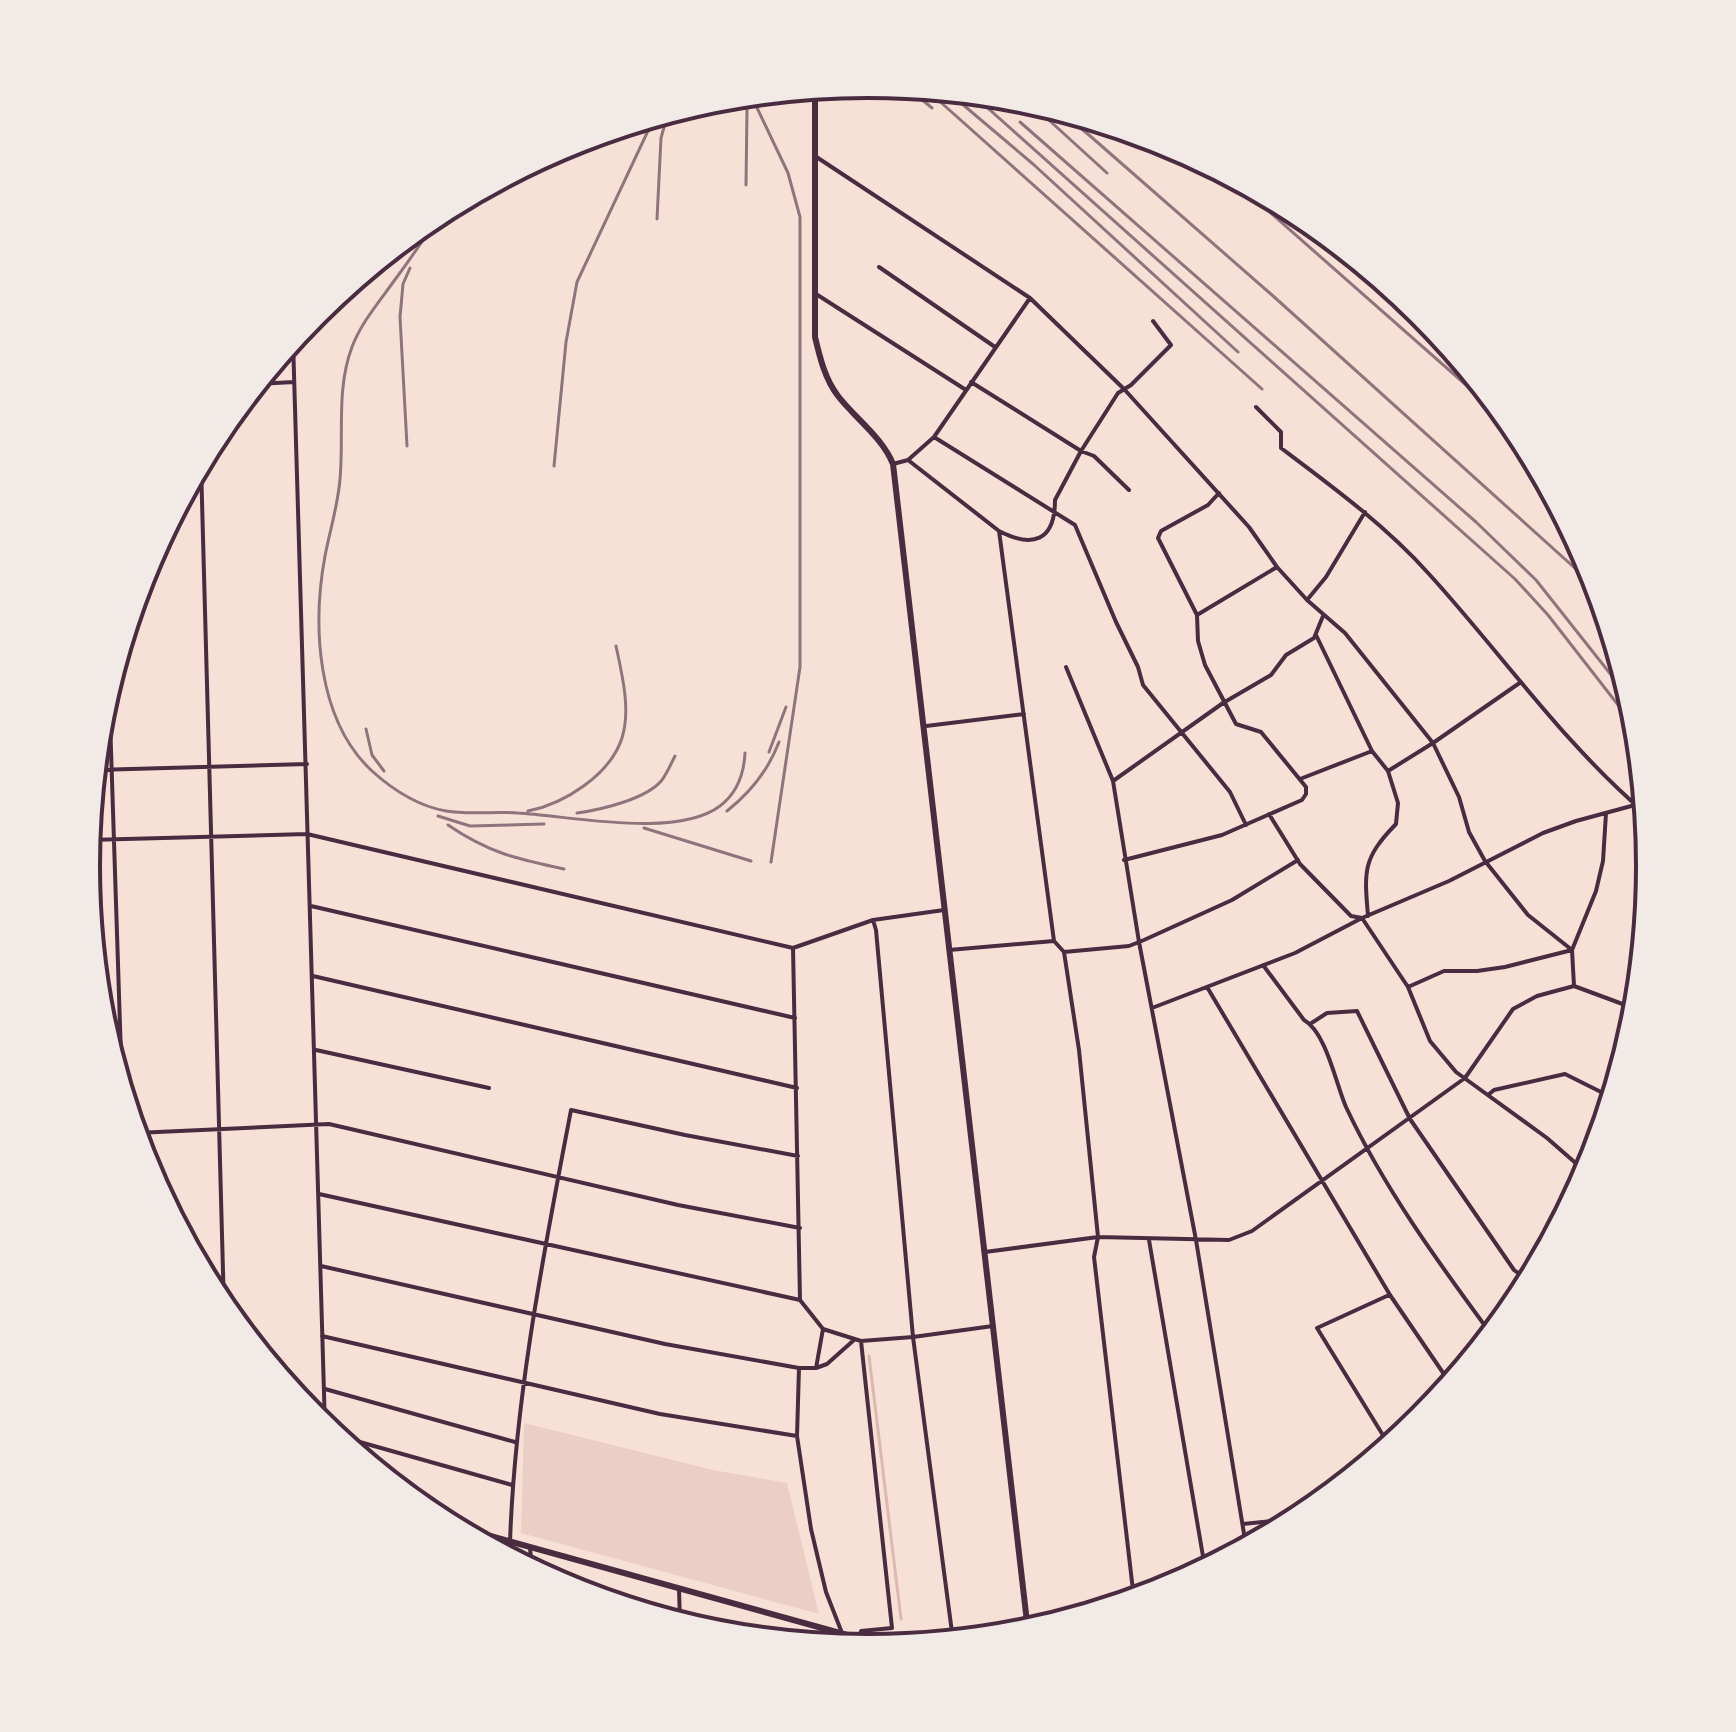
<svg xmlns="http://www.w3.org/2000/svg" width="1736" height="1732" viewBox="0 0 1736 1732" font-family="Manrope,sans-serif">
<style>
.green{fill:#ebcfc5}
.water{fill:#dcb8b0}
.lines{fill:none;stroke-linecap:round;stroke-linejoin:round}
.stream{stroke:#dcb8b0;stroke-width:3}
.minor{stroke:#4a2c40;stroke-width:4}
.tertiary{stroke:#4a2c40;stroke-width:6}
.rail{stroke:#8f747c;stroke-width:3}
.rim{fill:none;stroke:#4a2c40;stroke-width:4}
</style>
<rect width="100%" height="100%" fill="#f7e1d7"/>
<path class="green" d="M524,1423L713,1470L787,1483L819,1614L521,1533Z"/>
<path class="water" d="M1315,226L1421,313L1443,340Z"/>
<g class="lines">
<path class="stream" d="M869,1356L901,1619"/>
<path class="minor" d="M815,156L1030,298L1124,389L1249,527L1277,567L1307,600L1345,633L1433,743L1459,797L1469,832L1485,861L1528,915L1572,950L1574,986L1636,1009
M879,267L995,347
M816,294L966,390
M293,340L325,1427
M971,382L1081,451L1094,456L1129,490
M257,384L294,382
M1256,407L1281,432V448C1333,487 1386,526 1429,574C1501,653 1563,743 1645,813
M934,437L1075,525L1116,622L1138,667L1143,685L1230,792L1246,825
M908,460L934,437L1030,298
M201,464L224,1308
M893,464L908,460L999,531L1054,941L1064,952L1079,1050L1098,1237L1094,1257L1134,1599
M999,531C1032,548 1055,542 1055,500L1081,451L1118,393L1131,385L1171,345L1153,321
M1307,600L1326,577L1365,512
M1197,615L1277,567
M1316,635L1372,751L1388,771L1398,803L1396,824C1363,858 1364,870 1368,916
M1066,667L1113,781L1139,942L1196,1240L1246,1546
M109,688L122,1087
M926,726L1024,714
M95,770L307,764
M1388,771L1433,743L1521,682
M1300,779L1372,751
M1113,781L1223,703L1271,675L1286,655L1314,638L1323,616
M1269,814L1300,864L1351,916L1362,918L1408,987L1430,1041L1456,1072L1547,1138L1587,1173
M89,840L307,834L793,948L873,920L944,910
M1124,860L1222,835L1302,800L1306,794V787L1261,732L1236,724L1205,665L1198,641L1197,615L1158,538L1161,531L1208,505L1219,493
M311,906L795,1018
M873,920L876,930L913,1337L953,1640
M793,948L800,1300L823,1329L816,1368H799L797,1436L811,1529L826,1592L842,1633
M949,950L1054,941
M1064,952L1129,946L1144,940L1232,900L1298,860
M1263,965L1304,1020C1326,1032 1336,1084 1346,1107C1384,1188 1438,1262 1491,1334
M313,976L797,1088
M1207,987L1390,1295L1450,1383
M1408,987L1444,971H1477L1505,967L1572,950L1596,891L1603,861L1606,813
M1152,1008L1295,953L1362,918L1449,881L1543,833L1576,821L1635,805
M1310,1024L1327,1013L1357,1011L1410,1119L1514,1270L1529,1281
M316,1050L489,1088
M1488,1095L1494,1090L1565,1074L1611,1097
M136,1133L329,1124L678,1205L800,1228
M319,1194L800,1300
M1149,1240L1205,1568
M985,1252L1098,1237L1229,1240L1252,1231L1465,1078L1513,1009L1537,996L1574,986
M321,1266L665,1344L799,1368
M1389,1295L1317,1328L1389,1445
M823,1329L861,1341L913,1337L993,1326
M322,1336L660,1414L797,1436
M816,1368L827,1364L854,1340
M325,1389L515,1442
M335,1435L512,1485
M1243,1524L1299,1518
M510,1542C515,1397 544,1252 571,1110L685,1135L798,1156
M530,1548L532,1569
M679,1589L680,1622
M858,1647L861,1631L892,1628L861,1341"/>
<path class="tertiary" d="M815,89V337C820,358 825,379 838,396C855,418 882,437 893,464C939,853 983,1242 1028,1631
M451,1525L887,1646"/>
<path class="rail" d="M908,88L932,108
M927,90L1262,389
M948,92L1033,164L1238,352
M972,94L1515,579L1548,615L1636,728
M751,95L788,173L800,217V667L771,862
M744,96L747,109L746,185
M1028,101L1107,173
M1058,110L1089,135L1272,295L1597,588
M1020,122L1476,522L1536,580L1631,700
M1231,178L1516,429
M442,211C427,235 411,258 394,281C379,302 361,323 352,347C336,389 344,435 340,479C338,505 330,530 325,556C312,626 317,720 372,771C393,790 418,806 446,811C469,815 494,811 518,813C571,816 676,839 720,806C737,793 744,773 745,753
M657,219L661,138L668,113
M407,446L400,317L403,284L410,268
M554,466L566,342L577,282L654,118
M366,729L372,755L384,771
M769,752L786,707
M528,811C564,804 610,775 622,738C631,709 622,675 616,646
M727,811C751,792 768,771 779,742
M577,813C600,810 647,799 662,780C667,773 671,764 675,756
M438,816L470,826L544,824
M448,825C489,853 517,859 564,869
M644,828L751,861"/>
</g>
<path d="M0 0H1736V1732H0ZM100 866a768 768 0 1 1 1536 0a768 768 0 1 1-1536 0Z" fill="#f1eae7" fill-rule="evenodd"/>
<path class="rim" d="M100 866a768 768 0 1 1 1536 0a768 768 0 1 1-1536 0Z"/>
</svg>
